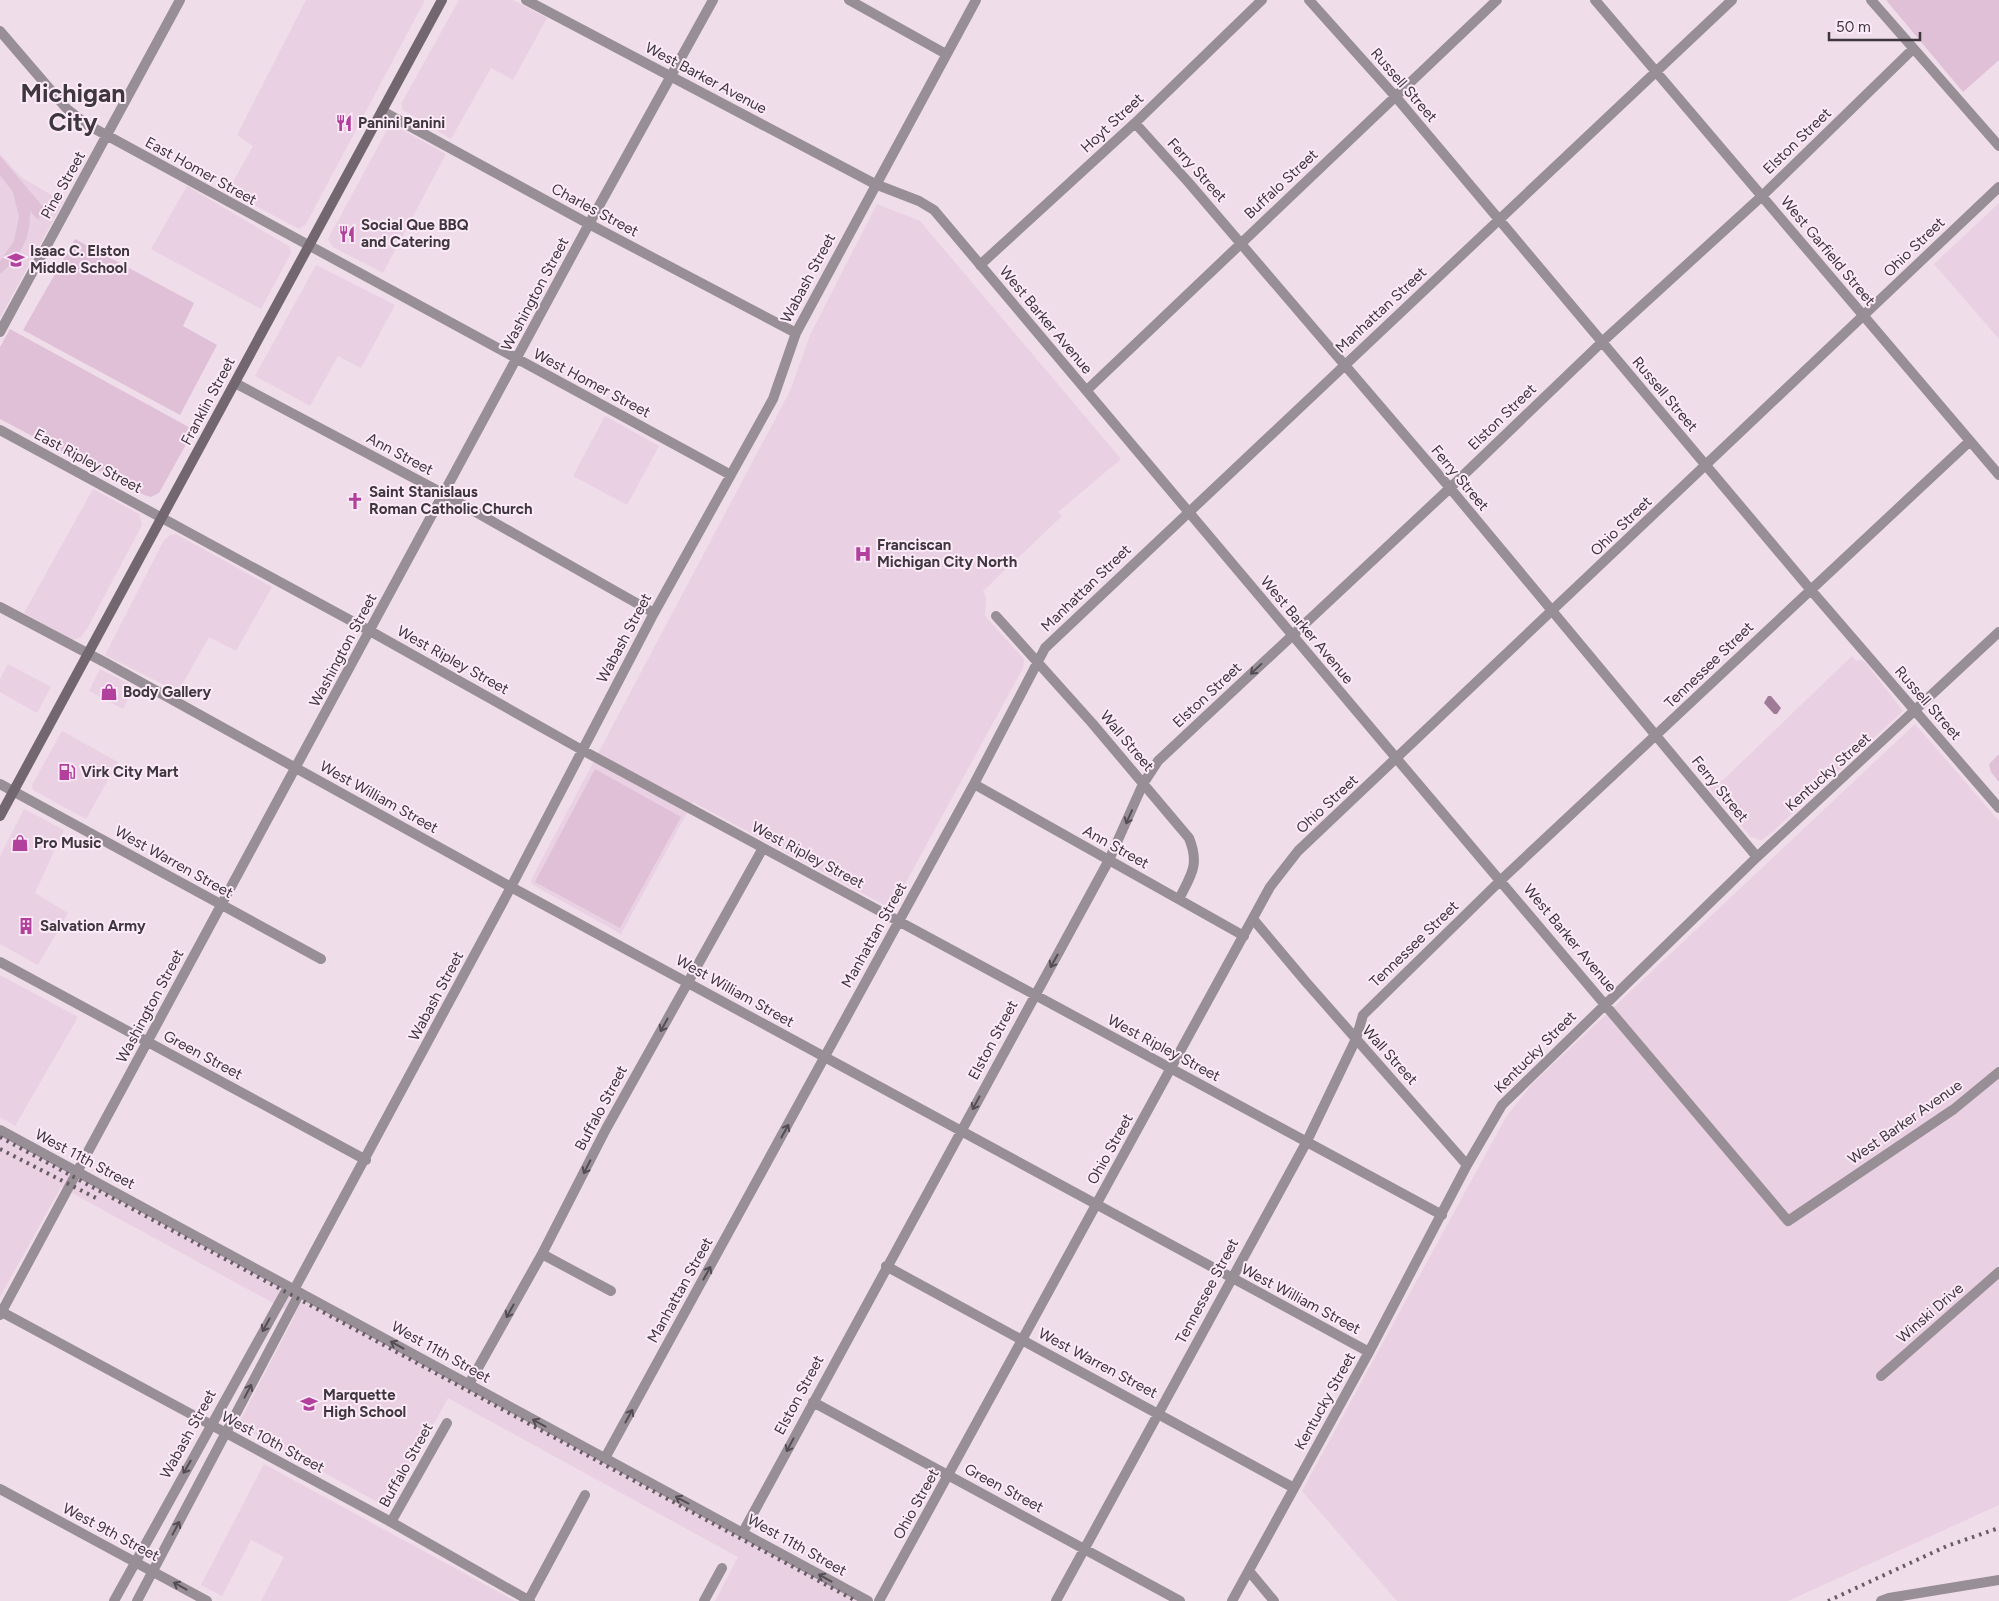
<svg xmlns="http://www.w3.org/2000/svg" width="1999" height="1601" viewBox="0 0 1999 1601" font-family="Figtree,sans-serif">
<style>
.built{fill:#e9d0e2}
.green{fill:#dfc0d7}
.water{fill:#a07b97}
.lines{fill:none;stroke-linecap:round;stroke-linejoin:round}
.minor{stroke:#978f95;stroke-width:10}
.tertiary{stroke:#978f95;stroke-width:10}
.secondary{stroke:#72676f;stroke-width:10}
.rail{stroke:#665c64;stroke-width:4;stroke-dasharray:2.5 5;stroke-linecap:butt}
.oneway{stroke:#544d53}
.labels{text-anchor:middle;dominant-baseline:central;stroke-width:4;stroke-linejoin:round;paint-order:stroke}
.street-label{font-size:15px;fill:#3e373d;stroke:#fdeaf8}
.poi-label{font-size:15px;font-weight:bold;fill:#3e373d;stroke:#fdeaf8;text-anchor:start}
.town-label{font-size:25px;font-weight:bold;fill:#3e373d;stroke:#fdeaf8}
</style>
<rect width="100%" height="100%" fill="#f0ddea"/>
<path class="built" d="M306,0H425L306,224L299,229L228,191L253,146L237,135Z
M459,0H513L547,18L513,80L491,68L451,139L403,110L401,104Z
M395,126L446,154L383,273L333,247L328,239L387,130Z
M0,154L21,177L63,202L0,318Z
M187,186L290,247L291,253L261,309L151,249Z
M1999,203V339L1934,264Z
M877,204L920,221L1121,459L1058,512L1062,516L983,591L986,598L985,616L1024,659L1023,668L894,904L888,907L693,802L621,934L533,885L531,882L532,878L790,391L810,335Z
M316,265L395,305L361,368L338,356L310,406L255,376Z
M605,416L659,446L627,505L573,476Z
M93,489L139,514L142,525L88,627L81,637L72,640L24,613Z
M176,534L272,587L236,651L209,637L178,692L105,655L164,540L170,535Z
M1852,656L1856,661L1861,660L1866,663L1903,711L1770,834L1761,840L1751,837L1709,788L1724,779Z
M8,664L51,687L37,713L0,692V679Z
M100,669L134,687L123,709L89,691Z
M1915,724L1999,821V1505L1788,1601H1397L1302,1491L1506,1117L1532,1084Z
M62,731L118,762L86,819L33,790L32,785Z
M24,809L64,830L35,893L68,913L38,965L0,944V856Z
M0,975L78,1017L15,1126L0,1117Z
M0,1132L863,1601H715L738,1557L448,1398L388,1508L238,1425L295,1315L61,1187L0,1297Z
M264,1464L515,1601H261L284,1557L251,1540L222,1596L201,1585Z"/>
<path class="green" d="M1886,0H1999V60L1963,92Z
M0,156L45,209L38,220L30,211C31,238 20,257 0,274V261L14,241L19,217L13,192L0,175Z
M75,239L194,303L183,326L217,345L180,415L23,330Z
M10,329L194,430L159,493L151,497L144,495L0,419V347Z
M1999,754V782L1991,772L1989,764Z
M595,769L681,817L620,928L535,882Z"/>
<path class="water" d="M1768,696H1771L1781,708L1777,714H1774L1764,703Z"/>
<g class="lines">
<path class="minor" d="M849,0L946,54
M1309,0L1395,96L1810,589L1999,808
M1595,0L1999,475
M1871,0L1999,146
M0,31L67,109L86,124L729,474
M382,111L589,224L796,333
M1135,123L1189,183L1450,488L1757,857
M980,265L1135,123L1262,0
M0,332L180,0
M235,383L444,494L654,613
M1087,390L1497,0
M0,430L370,631L582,750L1442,1215
M0,607L106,663L511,887L1369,1352
M996,616L1092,723L1189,838C1200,865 1191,875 1179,899
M1397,759L1788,1221L1954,1109L1999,1072
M0,784L321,959
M974,784L1244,936
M1253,919L1306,982L1467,1165
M0,962L366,1160
M77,1172L589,224L713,0
M542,1254L611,1291
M886,1266L1294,1488
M295,1288L511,887L654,613L773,399L796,333L976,0
M0,1311L391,1522L530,1601
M1881,1376L1999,1272
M469,1384L542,1254L606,1129L763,848
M813,1402L1180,1601
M605,1458L974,784L1045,648L1732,0
M0,1489L207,1601
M391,1522L447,1423
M743,1532L1109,860L1143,784L1158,761L1450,488L1602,342L1762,196L1913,49
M1249,1571L1274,1601
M528,1601L585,1495
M704,1601L722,1568
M1056,1601L1306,1143L1356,1039L1363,1015L1501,880L1970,441
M1232,1601L1369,1352L1467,1165L1502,1105L1757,857L1999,632
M1881,1601L1889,1598L1999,1580"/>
<path class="tertiary" d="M526,0L875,184L919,201L934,210L1397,759
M0,1130L868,1601
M0,1315L77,1172
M114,1601L282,1298L286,1291L295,1288L297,1298L137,1601
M879,1601L1270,887L1298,851L1999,187"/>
<path class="secondary" d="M0,816L442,0"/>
<path class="rail" d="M0,1137L856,1601
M0,1149L96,1198
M1828,1601L1947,1546L1999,1528"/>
</g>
<defs><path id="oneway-shaft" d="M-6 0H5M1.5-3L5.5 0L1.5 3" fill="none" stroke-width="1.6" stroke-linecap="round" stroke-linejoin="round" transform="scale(1.25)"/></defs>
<g class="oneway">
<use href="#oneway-shaft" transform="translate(1256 669) rotate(137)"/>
<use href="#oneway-shaft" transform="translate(1129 817) rotate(114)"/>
<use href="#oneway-shaft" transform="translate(1054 961) rotate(119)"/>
<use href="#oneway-shaft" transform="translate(664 1025) rotate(119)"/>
<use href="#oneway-shaft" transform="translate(976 1103) rotate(118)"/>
<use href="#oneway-shaft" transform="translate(785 1131) rotate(-61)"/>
<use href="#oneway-shaft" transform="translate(587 1167) rotate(117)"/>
<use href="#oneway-shaft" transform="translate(707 1273) rotate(-61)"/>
<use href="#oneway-shaft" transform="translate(510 1311) rotate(119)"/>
<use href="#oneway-shaft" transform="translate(266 1325) rotate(119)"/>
<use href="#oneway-shaft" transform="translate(397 1345) rotate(-151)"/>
<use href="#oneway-shaft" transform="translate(248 1391) rotate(-62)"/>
<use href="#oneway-shaft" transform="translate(629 1416) rotate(-61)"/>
<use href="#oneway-shaft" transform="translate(539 1423) rotate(-151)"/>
<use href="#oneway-shaft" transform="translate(790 1445) rotate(118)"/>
<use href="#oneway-shaft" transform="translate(187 1467) rotate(120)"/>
<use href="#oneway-shaft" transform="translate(682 1500) rotate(-152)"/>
<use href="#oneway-shaft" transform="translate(176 1528) rotate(-62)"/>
<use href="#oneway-shaft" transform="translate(825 1578) rotate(-151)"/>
<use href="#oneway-shaft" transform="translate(180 1586) rotate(-151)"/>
</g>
<defs>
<g id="restaurant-bare" transform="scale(1.35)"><path d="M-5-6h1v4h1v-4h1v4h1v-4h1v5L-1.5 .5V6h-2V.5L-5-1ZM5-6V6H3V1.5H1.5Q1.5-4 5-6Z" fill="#b1419d" stroke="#fdeaf8" stroke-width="2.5" paint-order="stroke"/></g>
<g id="school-bare" transform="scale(1.35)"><path d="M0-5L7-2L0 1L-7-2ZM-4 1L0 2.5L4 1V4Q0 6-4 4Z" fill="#b1419d" stroke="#fdeaf8" stroke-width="2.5" paint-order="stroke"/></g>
<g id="church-bare" transform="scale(1.35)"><path d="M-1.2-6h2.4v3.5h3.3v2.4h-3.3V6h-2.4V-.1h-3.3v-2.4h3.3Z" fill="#b1419d" stroke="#fdeaf8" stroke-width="2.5" paint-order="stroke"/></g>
<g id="hospital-bare" transform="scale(1.35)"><path d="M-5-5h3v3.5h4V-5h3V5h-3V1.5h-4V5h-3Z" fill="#b1419d" stroke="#fdeaf8" stroke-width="2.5" paint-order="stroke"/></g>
<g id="shop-bare" transform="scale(1.35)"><path d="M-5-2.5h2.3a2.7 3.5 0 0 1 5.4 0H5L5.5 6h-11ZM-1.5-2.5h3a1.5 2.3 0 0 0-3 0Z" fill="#b1419d" stroke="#fdeaf8" stroke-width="2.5" paint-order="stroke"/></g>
<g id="fuel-bare" transform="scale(1.35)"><path d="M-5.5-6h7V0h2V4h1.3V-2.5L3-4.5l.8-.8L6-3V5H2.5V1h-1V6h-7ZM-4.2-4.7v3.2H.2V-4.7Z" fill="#b1419d" stroke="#fdeaf8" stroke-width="2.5" paint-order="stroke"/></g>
<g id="building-bare" transform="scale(1.35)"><path d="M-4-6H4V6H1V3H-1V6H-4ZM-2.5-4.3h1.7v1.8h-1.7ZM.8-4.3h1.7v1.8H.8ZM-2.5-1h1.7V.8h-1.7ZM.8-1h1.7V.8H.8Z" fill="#b1419d" stroke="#fdeaf8" stroke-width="2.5" paint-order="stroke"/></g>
</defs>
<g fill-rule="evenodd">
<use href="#restaurant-bare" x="344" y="123"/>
<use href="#restaurant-bare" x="347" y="234"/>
<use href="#school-bare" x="16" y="260"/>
<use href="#church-bare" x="355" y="501"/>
<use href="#hospital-bare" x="863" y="554"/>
<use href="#shop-bare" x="109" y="692"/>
<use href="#fuel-bare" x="67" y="772"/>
<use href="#shop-bare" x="20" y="843"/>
<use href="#building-bare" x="26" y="926"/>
<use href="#school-bare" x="309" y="1404"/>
</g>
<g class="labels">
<g class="street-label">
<text transform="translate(706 78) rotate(28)">West Barker Avenue</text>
<text transform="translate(1404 85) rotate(49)">Russell Street</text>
<text transform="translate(1112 123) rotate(-43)">Hoyt Street</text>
<text transform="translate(1797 141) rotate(-44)">Elston Street</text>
<text transform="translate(1197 170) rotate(48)">Ferry Street</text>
<text transform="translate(201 171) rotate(29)">East Homer Street</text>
<text transform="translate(1281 184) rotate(-43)">Buffalo Street</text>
<text transform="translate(63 185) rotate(-61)">Pine Street</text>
<text transform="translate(595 210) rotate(28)">Charles Street</text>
<text transform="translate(1914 247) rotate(-44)">Ohio Street</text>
<text transform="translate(1828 251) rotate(50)">West Garfield Street</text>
<text transform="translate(808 278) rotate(-62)">Wabash Street</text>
<text transform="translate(535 294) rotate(-62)">Washington Street</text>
<text transform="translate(1381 310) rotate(-43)">Manhattan Street</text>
<text transform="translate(1046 320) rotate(50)">West Barker Avenue</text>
<text transform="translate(592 383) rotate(28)">West Homer Street</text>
<text transform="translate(1665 394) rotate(50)">Russell Street</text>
<text transform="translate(208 401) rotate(-62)">Franklin Street</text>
<text transform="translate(1502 417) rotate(-44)">Elston Street</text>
<text transform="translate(400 454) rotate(28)">Ann Street</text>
<text transform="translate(88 461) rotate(28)">East Ripley Street</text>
<text transform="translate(1460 478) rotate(50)">Ferry Street</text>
<text transform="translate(1621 526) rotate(-44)">Ohio Street</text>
<text transform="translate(1086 588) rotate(-44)">Manhattan Street</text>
<text transform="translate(1307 630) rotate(50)">West Barker Avenue</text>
<text transform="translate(624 638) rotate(-62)">Wabash Street</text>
<text transform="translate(343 650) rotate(-62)">Washington Street</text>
<text transform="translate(453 660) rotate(29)">West Ripley Street</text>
<text transform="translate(1709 665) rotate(-44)">Tennessee Street</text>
<text transform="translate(1207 695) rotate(-43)">Elston Street</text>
<text transform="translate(1928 703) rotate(49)">Russell Street</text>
<text transform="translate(1127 741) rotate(50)">Wall Street</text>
<text transform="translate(1828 772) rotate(-42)">Kentucky Street</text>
<text transform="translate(1720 789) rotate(51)">Ferry Street</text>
<text transform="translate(379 797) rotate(29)">West William Street</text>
<text transform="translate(1327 804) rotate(-43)">Ohio Street</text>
<text transform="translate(1116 847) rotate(29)">Ann Street</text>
<text transform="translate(808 855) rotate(28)">West Ripley Street</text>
<text transform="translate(174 862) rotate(29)">West Warren Street</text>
<text transform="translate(874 935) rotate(-61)">Manhattan Street</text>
<text transform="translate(1570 938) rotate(50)">West Barker Avenue</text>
<text transform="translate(1414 944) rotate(-44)">Tennessee Street</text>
<text transform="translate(735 991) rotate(29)">West William Street</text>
<text transform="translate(436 996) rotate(-62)">Wabash Street</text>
<text transform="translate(150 1006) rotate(-62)">Washington Street</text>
<text transform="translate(993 1040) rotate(-62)">Elston Street</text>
<text transform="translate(1164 1048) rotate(28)">West Ripley Street</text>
<text transform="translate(1535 1052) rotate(-45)">Kentucky Street</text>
<text transform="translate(203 1055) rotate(28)">Green Street</text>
<text transform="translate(1390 1055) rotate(48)">Wall Street</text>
<text transform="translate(601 1108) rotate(-62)">Buffalo Street</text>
<text transform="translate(1905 1122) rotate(-35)">West Barker Avenue</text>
<text transform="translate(1110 1149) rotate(-61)">Ohio Street</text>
<text transform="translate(85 1159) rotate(28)">West 11th Street</text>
<text transform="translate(680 1290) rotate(-61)">Manhattan Street</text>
<text transform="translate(1207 1291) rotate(-62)">Tennessee Street</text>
<text transform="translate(1301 1299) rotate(28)">West William Street</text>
<text transform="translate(1930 1313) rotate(-41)">Winski Drive</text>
<text transform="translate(441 1352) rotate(29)">West 11th Street</text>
<text transform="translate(1098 1363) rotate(28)">West Warren Street</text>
<text transform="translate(799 1395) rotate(-62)">Elston Street</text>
<text transform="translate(1325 1401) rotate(-61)">Kentucky Street</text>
<text transform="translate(188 1434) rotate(-61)">Wabash Street</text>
<text transform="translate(273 1442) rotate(28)">West 10th Street</text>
<text transform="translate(406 1465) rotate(-61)">Buffalo Street</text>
<text transform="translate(1004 1488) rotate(28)">Green Street</text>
<text transform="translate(916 1504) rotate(-61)">Ohio Street</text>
<text transform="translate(111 1532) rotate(28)">West 9th Street</text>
<text transform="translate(797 1545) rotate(29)">West 11th Street</text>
</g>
<g class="poi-label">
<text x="358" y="123">Panini Panini</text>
<text x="361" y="225">Social Que BBQ<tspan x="361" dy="17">and Catering</tspan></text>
<text x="30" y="251">Isaac C. Elston<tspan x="30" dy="17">Middle School</tspan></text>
<text x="369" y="492">Saint Stanislaus<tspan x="369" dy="17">Roman Catholic Church</tspan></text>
<text x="877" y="545">Franciscan<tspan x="877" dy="17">Michigan City North</tspan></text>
<text x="123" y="692">Body Gallery</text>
<text x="81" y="772">Virk City Mart</text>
<text x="34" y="843">Pro Music</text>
<text x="40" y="926">Salvation Army</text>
<text x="323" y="1395">Marquette<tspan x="323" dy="17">High School</tspan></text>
</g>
<g class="town-label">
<text x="73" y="93">Michigan<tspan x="73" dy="29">City</tspan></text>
</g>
</g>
<path d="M1829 32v8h91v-8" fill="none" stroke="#3e373d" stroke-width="2.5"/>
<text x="1836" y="32" font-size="15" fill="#3e373d" stroke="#fdeaf8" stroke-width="4" paint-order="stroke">50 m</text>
</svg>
